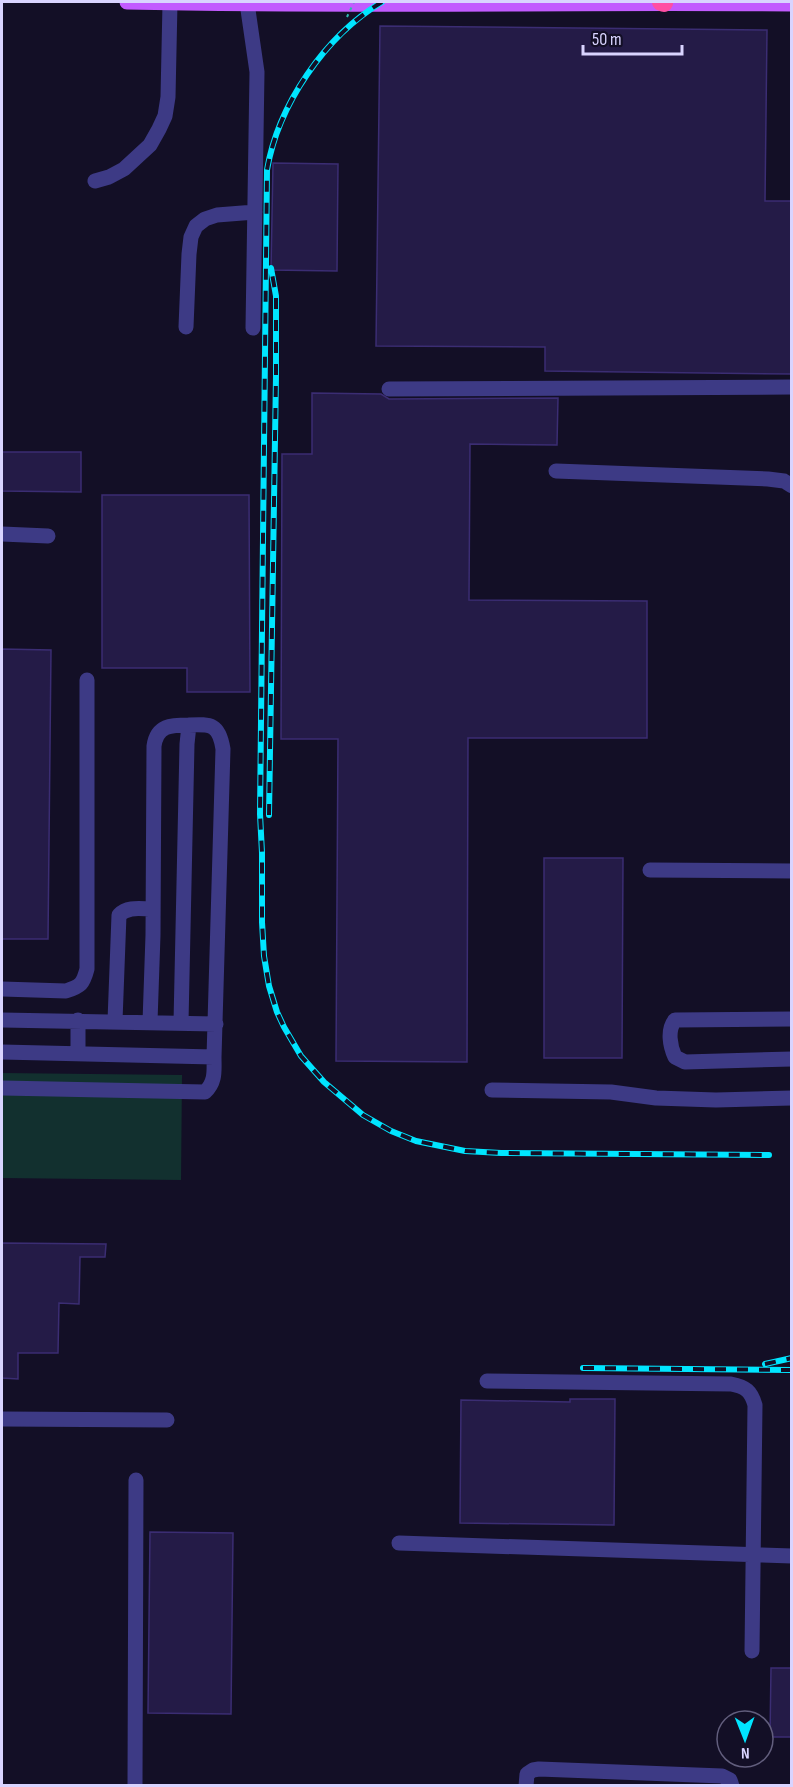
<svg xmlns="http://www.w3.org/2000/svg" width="793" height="1787" viewBox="0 0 793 1787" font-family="'Sofia Sans Condensed',sans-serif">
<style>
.green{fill:#12302f}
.building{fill:#241b47;stroke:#3b2d73;stroke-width:1.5}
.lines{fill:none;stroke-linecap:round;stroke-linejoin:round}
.minor{stroke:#3d3a85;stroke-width:15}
.major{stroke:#c25bff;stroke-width:15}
.highway{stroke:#ff4fa3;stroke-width:18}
.rail-casing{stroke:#00e5ff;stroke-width:6}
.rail{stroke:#130f26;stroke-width:4;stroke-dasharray:11;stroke-linecap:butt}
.path-bridge{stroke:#2fb8b0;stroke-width:2;stroke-dasharray:3 4.5;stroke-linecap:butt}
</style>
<rect width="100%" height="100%" fill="#130f26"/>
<path class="green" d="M2,1073L182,1075L181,1180L2,1178Z"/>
<path class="building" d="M380,26L767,30L765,201H792V374L545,371V347L376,346Z
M273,163L338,164L337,271L271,270Z
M312,393L381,394L389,399L558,398L557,445L470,444L469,600L647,601V738H468L467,1062L336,1061L338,739H281L282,454H312Z
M2,452H81V492L2,491Z
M102,495H249L250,692H187V668H102Z
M2,649L51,650L48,939H2Z
M544,858H623L622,1058H544Z
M2,1243L106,1244L105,1257H80L79,1304L59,1303L58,1353H18V1379L2,1378Z
M570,1399H615L614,1525L460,1523L461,1400L570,1402Z
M150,1532L233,1533L231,1714L148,1713Z
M771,1668H792V1737H770Z"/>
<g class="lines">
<path class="minor" d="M247,3L257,72L253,328
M95,181L109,177L124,169L150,145L159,129L165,116L168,97L170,3
M186,327L189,254L191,237L196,226L205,219L217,215L255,212
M389,389L792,387
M556,471L768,479L784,481L792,486
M2,534L48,536
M650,870L792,871
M2,989L66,991C81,986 83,984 87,969V680
M792,1019L675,1020C667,1030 670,1046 675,1057L685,1062L792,1059
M2,1020L216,1024
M115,1021L119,915C128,906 141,909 152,909
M150,1022L153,935L154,746C157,725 171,725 189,725
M2,1052L214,1057L223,749C219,724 211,724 189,725L187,744L181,1023
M78,1054V1020
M2,1088L205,1092C216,1082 214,1070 214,1057
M492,1090L611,1092L656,1098L716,1100L792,1098
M487,1381L731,1384C746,1387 751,1391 755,1405L752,1651
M2,1419L167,1420
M399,1543L792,1556
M135,1786L136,1480
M526,1786L527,1774L533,1770L539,1769L722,1776L730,1780L732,1786"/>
<path class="major" d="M127,2C349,7 570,2 792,4"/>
<path class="highway" d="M661,2L664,3"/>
<g class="rail-casing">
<path id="rail" d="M382,2C325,36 278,105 267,170L260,814L262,853V922L264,956L269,986L277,1012L284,1027L301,1056L324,1082L363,1115L391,1131L416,1141L465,1151L501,1153L769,1155
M269,815L276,376V296L271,268
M765,1364L792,1358
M583,1368L792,1370"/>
</g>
<use href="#rail" class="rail"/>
<path class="path-bridge" d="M347,17L354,2"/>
</g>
<rect width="793" height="1787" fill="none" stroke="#d9d4ff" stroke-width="6"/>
<g transform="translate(745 1739) rotate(179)"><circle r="28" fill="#130f26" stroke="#625e7d" stroke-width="1.5"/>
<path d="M0-4.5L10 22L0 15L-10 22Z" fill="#00e5ff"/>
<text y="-9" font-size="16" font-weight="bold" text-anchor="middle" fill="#d9d4ff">N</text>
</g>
<path d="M583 45v9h99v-9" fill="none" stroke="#d9d4ff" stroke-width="3"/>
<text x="592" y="45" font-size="18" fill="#d9d4ff" stroke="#130f26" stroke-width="4.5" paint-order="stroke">50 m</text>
</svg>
